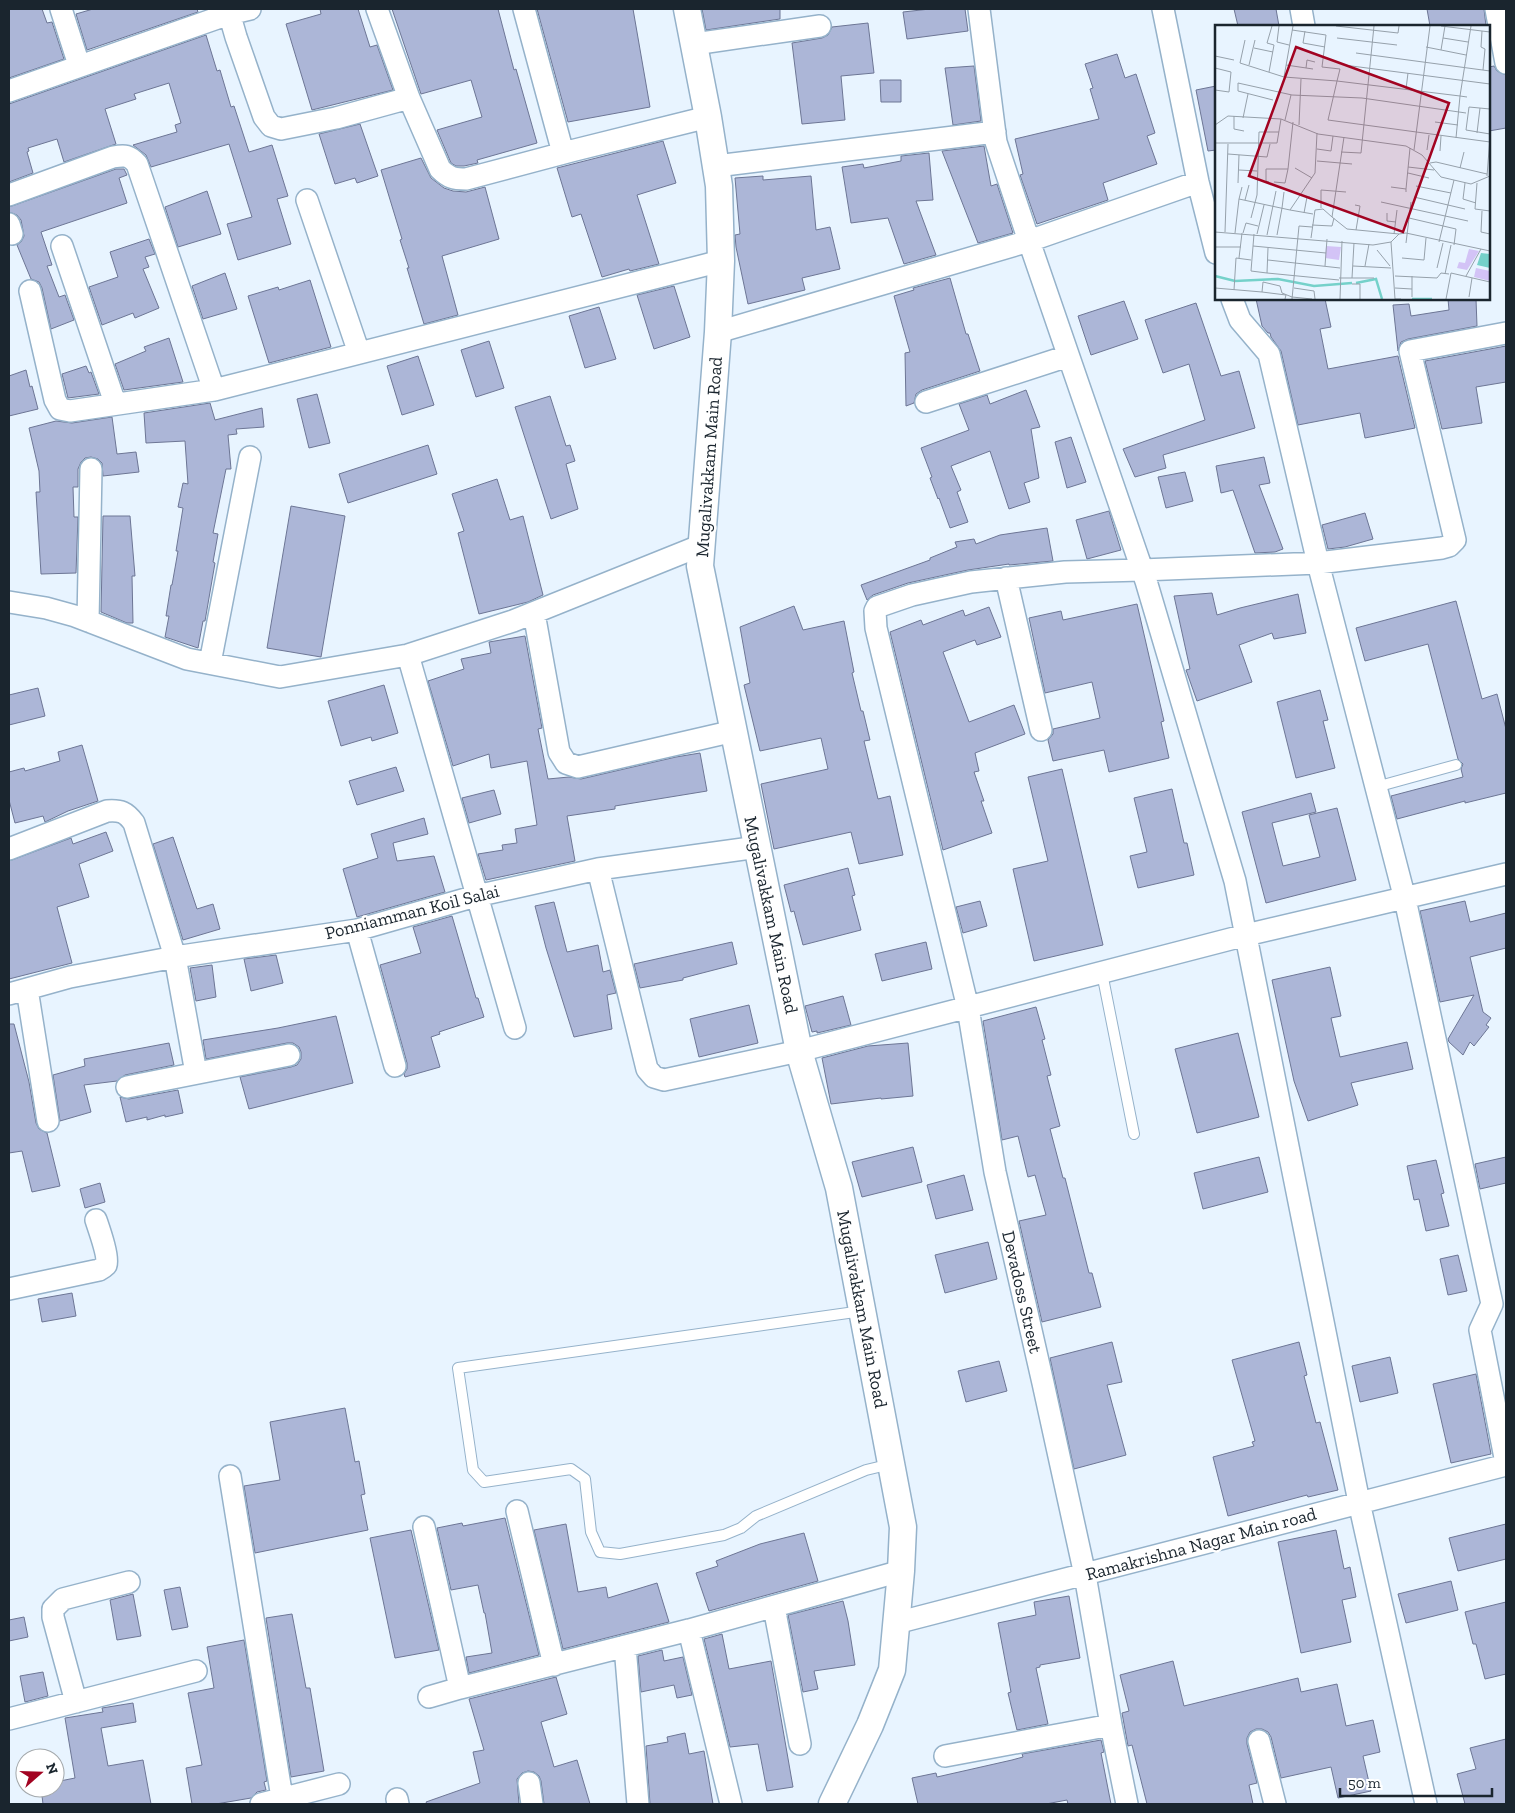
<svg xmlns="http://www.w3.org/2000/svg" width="1515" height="1813" viewBox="0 0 1515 1813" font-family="'Zilla Slab',serif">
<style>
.building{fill:#acb6d7;stroke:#6d7695}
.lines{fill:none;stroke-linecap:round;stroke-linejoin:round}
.service-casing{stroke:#95b2ca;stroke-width:12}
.minor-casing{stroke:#95b2ca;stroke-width:24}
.tertiary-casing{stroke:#95b2ca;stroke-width:29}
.service{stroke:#fff;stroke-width:10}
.minor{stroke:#fff;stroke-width:21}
.tertiary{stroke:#fff;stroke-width:26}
.labels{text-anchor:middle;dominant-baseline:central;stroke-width:5;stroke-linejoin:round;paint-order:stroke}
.street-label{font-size:18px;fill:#1a252e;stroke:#fff}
.inset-river{fill:none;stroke:#75d1ca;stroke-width:2.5}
.inset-road{fill:none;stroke:#96a1ab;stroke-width:1}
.view{fill:#a20321;fill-opacity:0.15;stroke:#a20321;stroke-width:2.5}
.inset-edge{fill:none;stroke:#1a252e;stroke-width:2.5}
</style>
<rect width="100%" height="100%" fill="#e8f4ff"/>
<path class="building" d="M9,9H42L47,23L52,22L64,59L9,78Z
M93,9H197L198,12L87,50L76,14Z
M320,9H358L370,47L377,45L393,90L312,110L286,24L321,14Z
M392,9H498L514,70L516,69L537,143L477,160L478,163L464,166H456L451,163L437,130L482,117L471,80L421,94Z
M537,9H633L650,107L568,122Z
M702,9H780V19L706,30Z
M930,9H965L968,31L907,39L903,12Z
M1234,9H1276L1279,26H1238Z
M1427,9H1484L1486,26H1430Z
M868,23L874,73L841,76L845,120L802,124L792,43L822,38L828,35L832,27Z
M206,35L217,71L220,70L231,107L234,106L249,152L272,145L288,196L277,199L291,244L238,260L227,224L252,217L229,144L151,167L146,155L133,145L177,132L175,125L181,123L169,83L134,94L136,99L105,109L116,144L64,162L57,139L28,148L29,151L27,152L33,173L9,182V104Z
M1117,54L1125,78L1136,74L1155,133L1147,136L1157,164L1103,183L1108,200L1037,224L1020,175L1023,174L1015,139L1099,119L1090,89L1093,88L1085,64Z
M974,66L981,121L953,125L945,68Z
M1494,66L1497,71L1506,75V128L1489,131V67Z
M880,80H901V102H881Z
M1216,86V150L1208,151L1196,90Z
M360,124L378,176L357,183L355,178L335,184L319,134Z
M663,141L676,183L637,195L659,264L630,271L629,269L602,277L581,214L572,217L557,168Z
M984,146L991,186L997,184L1013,233L978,243L942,151Z
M929,153L933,200L916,201L936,255L904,264L888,218L851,223L842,167L863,164L864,168L901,161V156Z
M421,158L431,178L444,188L453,191L466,192L485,187L499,239L442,256L458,315L424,324L407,268H409L400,240L402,239L381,170Z
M116,169H124L127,175L119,178L127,203L41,232L52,265L47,266L59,297L65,295L74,320L51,329L42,288L39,282L31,279L17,245L21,242L24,236L21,220L17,215L9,212V207Z
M763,176V180L811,176L816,230L830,227L840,269L802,278L805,290L748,304L736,247L735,235L740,234L735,178Z
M207,191L221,234L178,247L165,207Z
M149,239L155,254L145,257L149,267L143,269L159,308L135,318L133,313L102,325L89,287L118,277L110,252Z
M225,273L237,309L203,319L192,286Z
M950,278L966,334H968L980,371L922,390L916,394L914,403L906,406L905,353L910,352L894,296L914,290L913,288Z
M310,280L331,347L269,363L248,296L278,287L279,290Z
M674,286L690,337L654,349L637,295Z
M1256,299H1325L1331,327L1320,329L1328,369L1398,356L1415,428L1365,438L1360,413L1298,425L1281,351L1271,337L1270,333H1268L1262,326Z
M1448,299H1476L1477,326L1408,339L1401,342L1398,351L1393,305L1409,304L1411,316L1449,310Z
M1124,301L1138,339L1091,355L1078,316Z
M1196,303L1221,376L1239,371L1255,428L1163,455L1166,468L1135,477L1123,449L1205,420L1189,364L1163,373L1145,320Z
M599,307L616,359L585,368L569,316Z
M169,338L183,382L124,390L115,364L146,351L144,347Z
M489,341L504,388L476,397L461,350Z
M1506,346V382L1476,387L1482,423L1442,429L1425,361Z
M418,356L434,405L402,415L387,366Z
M86,366L89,373L91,372L99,394L68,398L62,374Z
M26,370L30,387L32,386L38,409L9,416V376Z
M1026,390L1040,427L1031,429L1039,478L1024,483L1030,502L1009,509L990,451L951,466L961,490L957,492L968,522L950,528L939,498L938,499L930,478L932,477L921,448L969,430L959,404L987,395L990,404Z
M317,394L330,443L309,448L297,399Z
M550,396L566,446L570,445L575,461L566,464L578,509L551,519L515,407Z
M210,403L215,420L262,408L264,427L236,429L237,434L228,435L231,469H226L213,533L218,534L213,562L215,563L205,621H203L198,648L165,637L169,616H166L171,585H172L178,551H176L183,508L178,507L183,483L188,484L185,441L146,443L144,413Z
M112,417L117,454L136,452L139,472L103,476L102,463L98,459L91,457L85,458L81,462L78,469V487H73L74,517H78L76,573L41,574L36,492H40L39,471L29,428L56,421L72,423Z
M1071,437L1086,482L1067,488L1055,442Z
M428,445L437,474L348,503L339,474Z
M1264,457L1270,483L1259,485L1283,549L1275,552L1255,553L1233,490L1221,493L1216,466Z
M1185,472L1193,501L1166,508L1158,477Z
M497,479L510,520L523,516L543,595L528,602L479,614L458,533L464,531L452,494Z
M291,506L345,516L321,657L267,648Z
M1109,511L1121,550L1087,559L1076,520Z
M1365,513L1373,539L1345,547L1328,549L1322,525Z
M103,516H130L135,576H132L133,623H127L101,612Z
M1047,528L1053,561L1009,565V564L968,570L908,583L873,595L867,600L861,585L930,560V558L957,547L955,542L974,539L976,544L1000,535Z
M1212,593L1217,615L1240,608L1298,594L1306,633L1274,639L1272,633L1239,645L1252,682L1197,701L1186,670L1190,669L1174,596Z
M1456,601L1482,699L1497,694L1506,729V793L1465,803V801L1397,819L1391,796L1463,777L1461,769L1463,764L1458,759L1428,644L1365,661L1356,628Z
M1137,604L1164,721L1161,722L1169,758L1109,772L1104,750L1053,761L1048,740L1053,734V729L1100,718L1092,682L1045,693L1029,618L1061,611L1063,620Z
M794,606L803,630L844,621L854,672L852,673L861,711H863L870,740L864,741L878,799L890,796L903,855L859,864L851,832L774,849L761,784L828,769L821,738L760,751L744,685L750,683L740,627Z
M989,607L1001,637L977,645L975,640L943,652L969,722L1014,705L1025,734L975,753L979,771L974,772L984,801H981L992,833L943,850L890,632L921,620L923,625L963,610L965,616Z
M525,636L542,728L538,729L548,779L569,777L581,779L676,757L700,753L707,791L615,806V809L567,816L575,861L486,880L478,854L503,850L502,845L517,843L515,829L537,825L527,761L491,768L489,754L453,766L428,681L464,669L461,659L491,653L489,642Z
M384,685L398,733L372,741L371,737L341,746L328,701Z
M38,688L45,716L9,725V695Z
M1320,690L1328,720L1323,721L1335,768L1296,778L1277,702Z
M82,745L98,801L68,811L45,822L43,816L15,823L9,800V772L24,768L25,771L60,761L58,752Z
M396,767L404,791L357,805L349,781Z
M1062,769L1103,945L1034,961L1013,869L1048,861L1028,777Z
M1172,789L1184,843H1187L1194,875L1138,888L1130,856L1147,852L1134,798Z
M494,790L501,814L469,823L462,798Z
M1311,793L1316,812L1272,823L1283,866L1320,857L1309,815L1337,808L1356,880L1266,903L1242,812Z
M424,818L428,834L393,843L397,861L434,856L445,892L357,917L343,869L378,858L371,834Z
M106,832L113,851L79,864L89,897L57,907L72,963L9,979V861L71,838L73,844Z
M173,837L197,909L213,904L220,929L183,940L153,844Z
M848,868L855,895L852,896L861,930L803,945L794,911L791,912L784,885Z
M980,901L987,926L963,933L956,907Z
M1465,901L1470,922L1506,913V948L1470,957L1483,1012L1491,1018L1486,1025L1489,1027L1474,1046L1470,1042L1463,1055L1449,1042L1448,1039L1474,995L1440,1002L1420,911Z
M554,902L567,952L598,945L603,972L610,970L616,993L607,995L612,1029L574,1037L546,948L535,906Z
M452,916L476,998H478L484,1017L439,1032L440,1034L431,1037L440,1067L405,1077L404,1074L407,1069V1063L380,965L421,953L413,927Z
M732,942L737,964L683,978V980L640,988L634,964Z
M926,942L932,969L882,981L875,954Z
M276,955L283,983L251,991L244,959Z
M212,965L216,997L196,1001L190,968Z
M1330,967L1341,1016L1331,1018L1340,1057L1407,1042L1413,1069L1351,1083L1358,1105L1308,1121L1294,1081L1272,980Z
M843,996L851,1025L817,1033V1031L812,1032L805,1006Z
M749,1005L758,1043L699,1057L690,1019Z
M1036,1007L1045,1039L1042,1040L1051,1075L1047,1076L1060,1126L1050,1129L1063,1178H1065L1089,1273H1092L1101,1307L1042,1322L1019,1221L1046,1215L1035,1175L1028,1177L1018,1136L1002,1140L983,1021Z
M336,1016L353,1083L249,1109L240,1077L291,1067L297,1065L301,1059V1052L299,1047L293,1043H287L206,1059L203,1040L278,1028Z
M9,1024H14L29,1082L36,1123L39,1129L47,1133L60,1186L32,1192L22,1151L9,1153Z
M1238,1033L1259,1117L1197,1133L1175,1049Z
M169,1043L174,1065L125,1075L117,1081L84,1085L91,1112L60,1121L53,1075L85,1066L84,1059Z
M908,1043L913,1096L881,1099V1098L831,1104L822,1058L868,1046Z
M178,1090L183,1113L165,1117V1115L147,1120V1117L126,1122L120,1097L129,1099Z
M913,1147L922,1182L862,1197L852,1162Z
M1259,1157L1268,1192L1203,1209L1194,1173Z
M1506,1157V1183L1480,1189L1475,1164Z
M1436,1160L1444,1193L1441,1194L1449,1226L1426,1231L1419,1199L1414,1200L1407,1166Z
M964,1175L973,1210L936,1219L927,1185Z
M100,1183L105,1202L85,1208L80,1189Z
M988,1242L997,1279L945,1293L935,1255Z
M1458,1255L1467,1291L1448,1295L1440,1259Z
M72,1293L76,1316L42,1322L38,1299Z
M1112,1342L1122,1382L1107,1385L1126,1455L1074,1469L1050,1358Z
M1299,1342L1307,1375L1304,1376L1316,1423L1320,1422L1338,1490L1308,1497L1307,1495L1228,1516L1213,1457L1254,1446L1252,1442L1255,1441L1232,1360Z
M1390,1357L1398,1393L1360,1402L1352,1366Z
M999,1361L1007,1391L966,1402L958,1371Z
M1476,1374L1491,1454L1451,1463L1433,1384Z
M345,1408L355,1462L359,1461L365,1494L361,1495L368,1530L255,1553L244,1486L280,1480L270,1422Z
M505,1518L539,1655L469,1673L466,1657L492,1653L485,1613H484L478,1585L451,1590L437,1528L462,1523L463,1526Z
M566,1524L578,1592L606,1587L608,1598L657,1583L669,1622L563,1649L534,1530Z
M1506,1524V1559L1458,1571L1449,1538Z
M411,1530L439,1650L395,1658L370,1538Z
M1336,1530L1344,1569L1350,1567L1356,1597L1342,1600L1351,1642L1301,1653L1278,1542Z
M804,1533L818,1581L709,1611L696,1573L718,1566L716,1561L760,1544Z
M1451,1581L1458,1610L1406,1623L1398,1594Z
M180,1587L188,1627L172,1630L164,1590Z
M133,1594L141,1636L117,1640L110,1600Z
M1069,1596L1080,1658L1040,1665V1667L1036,1668L1048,1724L1017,1730L1008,1693L1011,1692L998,1623L1036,1615L1034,1602Z
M843,1601L848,1621L855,1665L814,1671L818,1689L803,1692L788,1615Z
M1506,1602V1674L1485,1679L1476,1644H1473L1465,1612Z
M292,1614L306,1688H310L324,1771L291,1777L266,1618Z
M24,1617L28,1637L9,1641V1620Z
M722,1634L729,1669L771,1661L793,1787L767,1791L758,1744L730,1747L704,1639Z
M244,1640L267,1781L264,1782L266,1790L257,1792L251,1798L216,1804H192L186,1768L202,1765L188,1693L214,1688L207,1647Z
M662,1650L664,1661L683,1657L692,1695L677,1698L674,1685L641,1692L638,1656Z
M1173,1661L1184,1706L1298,1678L1301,1692L1337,1684L1346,1726L1373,1720L1380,1752L1363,1756L1371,1791L1338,1798L1331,1767L1281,1778L1271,1737L1268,1732L1262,1729H1256L1250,1732L1247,1738V1744L1257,1783L1249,1785L1253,1804H1147L1132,1745L1128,1746L1122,1713L1129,1711L1120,1675Z
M43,1672L48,1696L25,1702L20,1676Z
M556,1677L567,1714L541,1722L554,1767L577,1760L590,1804H544L541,1781L539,1776L534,1772L528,1771L522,1773L517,1779L519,1804H427L426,1802L480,1783L473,1752L484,1750L469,1699Z
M133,1703L136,1722L101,1728L108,1766L143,1760L151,1804H43L41,1788H55V1782L75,1778L65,1718L103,1712L102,1708Z
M685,1733L689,1754L704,1751L713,1804H650L646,1746L668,1742L667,1737Z
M1506,1739V1804H1465L1457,1774L1476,1769L1470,1748Z
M1101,1740L1104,1752L1101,1753L1111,1804H1068L1067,1800L1046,1804H918L912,1778L936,1773L937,1777L1012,1760L1023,1757L1022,1754Z"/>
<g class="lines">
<g class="service-casing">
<path id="service" d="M1376,787L1456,765
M1102,973L1134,1134
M862,1311L458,1368L473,1470L484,1482L571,1469L585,1479L591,1532L600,1552L620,1554L724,1535L741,1528L756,1516L866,1470L891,1464"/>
</g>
<g class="minor-casing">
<path id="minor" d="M61,9L79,65
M228,9L236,37L264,117L271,126L281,129L336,118L409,98
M377,9L409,98L440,169C449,178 454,179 466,179L575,150L708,117
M524,9L563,153
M979,9L996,142L1029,241L1146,581L1235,881L1359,1502L1426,1804
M1163,9L1198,182L1216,253
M1301,9L1304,26
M1496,9L1506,63
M694,44L820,26
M9,91L229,14L250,9
M716,166L995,132
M9,195L113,157C125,155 129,155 137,164L214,390L721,261
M307,200L359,353
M9,224L12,234
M62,246L115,403
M30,291L55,400L60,409L70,411L214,390
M718,332L1029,241L1198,182
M1506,333L1410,351L1455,540L1449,546L1442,548L1318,563L1405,899L1492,1304L1480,1330L1506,1463
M926,402L1068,356
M1006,578L1041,730
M9,602L46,608L75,616L187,659L280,677L408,655L513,621L702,545
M534,613L559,752L566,763L578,767L734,731
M88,621L91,469
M408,655L515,1028
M210,663L250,457
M9,849L107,811C121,810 126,812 134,823L175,957L196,1073
M598,869L647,1069L654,1077L664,1080L799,1051L1246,935L1506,874
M357,930L395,1066
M27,989L48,1121
M9,994L70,977L175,957L357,930L476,896L598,869L758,847
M127,1087L289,1055
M9,1289L99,1270C101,1269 104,1267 106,1265C109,1257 99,1229 96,1220
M230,1476L283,1804
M517,1511L554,1665
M424,1527L460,1688L429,1697
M774,1607L800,1744
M896,1623L1506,1465
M689,1630L731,1804
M625,1646L638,1804
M460,1688L689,1630L901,1571
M76,1702L53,1617V1609L63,1599L129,1582
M9,1719L196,1671
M1259,1741L1275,1804
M945,1756L1111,1725
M529,1783L532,1804
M397,1799L398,1804
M261,1804L339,1784
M1127,1804L1111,1725L1085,1575L1043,1383L995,1172L968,1008L876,628L875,611L877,607L912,595L971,582L1065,572L1142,570L1318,563L1269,354L1240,320L1232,299"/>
</g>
<g class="tertiary-casing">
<path id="tertiary" d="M687,9L708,117L719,186L721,261L718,332L700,566L799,1051L839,1188L903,1527L901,1571L892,1670L870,1725L832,1804"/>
</g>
<use href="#service" class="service"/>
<use href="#minor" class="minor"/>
<use href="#tertiary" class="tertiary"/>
</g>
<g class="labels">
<g class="street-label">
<text transform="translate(709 457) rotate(-86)">Mugalivakkam Main Road</text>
<text transform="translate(412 912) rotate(-14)">Ponniamman Koil Salai</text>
<text transform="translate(771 915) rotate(78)">Mugalivakkam Main Road</text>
<text transform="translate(1022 1292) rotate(77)">Devadoss Street</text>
<text transform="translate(862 1309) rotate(79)">Mugalivakkam Main Road</text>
<text transform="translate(1201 1544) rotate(-15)">Ramakrishna Nagar Main road</text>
</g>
</g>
<g transform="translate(1215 25)">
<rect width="275" height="275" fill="#e8f4ff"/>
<path d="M111,221L126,222L124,235L110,233ZM254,224L264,226L252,245L242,243L244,237L250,238ZM261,243L275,246V256L259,252Z" fill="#d3c3f6"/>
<path d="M266,228L275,229V243L262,240Z" fill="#75d1ca"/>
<path class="inset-river" d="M0,251L20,256L63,254L99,261L137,258M141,258L161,254L167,274M197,274H217"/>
<path class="inset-road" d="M64,1L62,17L74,20M121,1L183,8L184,1M226,1L275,7M77,5L111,10L107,42L125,44L122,56L245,71L256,1M90,6L88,18L110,22M267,6L266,22L270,24L268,45M122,13L182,20M228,13L253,17M30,15L25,38L69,52L122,56L113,95L275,117M211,22L251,30M39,23L58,27M226,25L230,1M141,28L275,46M0,31L19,35M34,40L40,15M71,40L98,44M129,40L275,59M0,43L16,47L14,67L0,65M91,43L92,35L100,37M54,47L59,20L52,18L57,1M69,52L78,1M191,64L193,48M58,75L23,66V58L77,70L147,73L251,88M275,84L254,82L251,105L275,109M19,91V104L29,106M28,93L33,69M70,95L76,70M220,97L243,100M0,100L13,91L66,94L103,109L191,121L207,130L226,152L256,159L275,151M84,100L86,54M262,108L265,83M241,113L245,71L252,72M0,118H62L66,94M102,124L116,126L118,111M199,125L215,1M212,125L214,110M225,126L226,111M126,127L146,128L159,1M13,129L52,132L55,119M102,136L137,139M215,138L221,137L272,149M193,142L219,145M80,143L97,153M245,143L249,127M24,145L42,146M193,148L214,153M272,151L275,112M54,157L51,156V144H73L78,97M59,157L70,158L73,144M23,158L24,130M250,158L248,174L261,178M262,158L260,184L275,186M201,161L236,168M27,162L24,174L75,185L100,148L102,108M176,162L191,164V167M191,164L195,123M199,172L250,184M30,175L34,160M166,177L253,196M140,180L145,181L141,205M67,183L69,167M106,183V165L131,167M75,185L98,189M267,186L266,207L275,209M89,188L92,172H95M172,188V196L181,197M117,192L132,204L184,209M36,193L42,170L44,107H64M194,193L241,204L239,220M97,200L117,201L119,193M0,207L158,220L176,217L184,209L191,208L275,226M10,207L13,119M20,208L24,174M28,208L31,198L43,201M39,209L36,246L52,248M42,209L49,180M179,209L182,185M52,210L61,166M62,210L67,183M96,213L100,185L108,184L117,192L129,112M176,217L180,274H186M224,217L239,155M191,218L196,177M38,221L111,228M0,222H26M53,223L52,248L124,255M162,225L175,241M24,233L27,208M187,233L209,235L211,213M53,235L125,243M110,241L112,214M138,241L176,243M150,241L154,219M222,243L228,218M230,249L236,220M180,251L222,253L226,248L234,249M251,251L266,224M124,253H137L139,218M137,253H159M137,259H145V274M0,263L47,267L48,257L65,261L67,268L77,272L97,274M79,263L99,266L100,274M180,263L197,264M19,265L21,233L36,235M47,267L71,270L70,274M197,272V251M254,272L257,253M77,274L84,201L97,202M125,274L127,216M231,274L236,248L275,257"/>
<path class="view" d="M81,22L234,78L188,207L34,151Z"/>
<rect width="275" height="275" class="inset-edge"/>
</g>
<rect width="1515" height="1813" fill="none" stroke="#1a252e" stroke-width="20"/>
<g transform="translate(40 1773) rotate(70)"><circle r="24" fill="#ffffff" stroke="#a3a8ab"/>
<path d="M0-4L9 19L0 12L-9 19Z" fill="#a20321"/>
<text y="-8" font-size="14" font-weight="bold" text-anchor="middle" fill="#1a252e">N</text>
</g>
<path d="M1340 1788v8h152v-8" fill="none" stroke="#1a252e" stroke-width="2.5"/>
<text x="1348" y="1788" font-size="15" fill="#1a252e" stroke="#ffffff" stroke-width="4" paint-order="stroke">50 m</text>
</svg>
